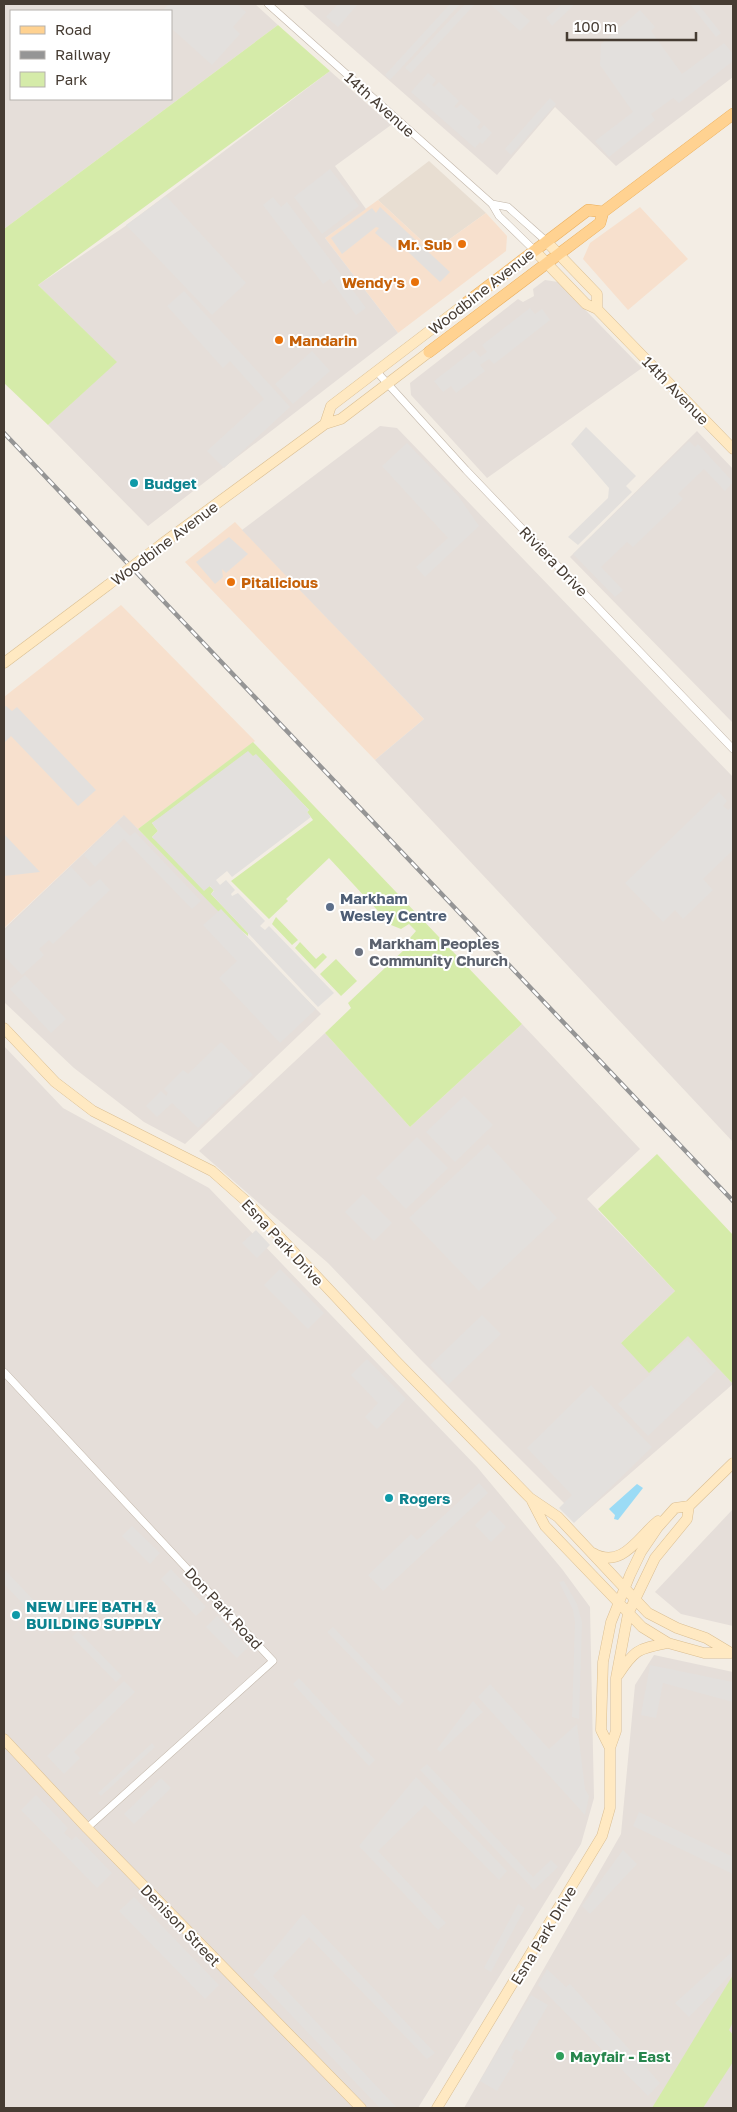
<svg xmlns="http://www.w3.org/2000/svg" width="737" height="2112" viewBox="0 0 737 2112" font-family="'Golos Text',sans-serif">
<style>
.residential{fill:#e8ded2}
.commercial{fill:#f7e0cd}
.industrial{fill:#e5ded9;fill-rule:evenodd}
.green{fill:#d5eba9}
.parking{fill:#e3e0dd}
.water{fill:#9bdbf5}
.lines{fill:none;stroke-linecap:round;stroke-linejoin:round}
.street-casing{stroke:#c2b6a9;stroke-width:8}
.secondary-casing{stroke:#dabe92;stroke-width:11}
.primary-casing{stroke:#ebae5a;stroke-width:12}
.street{stroke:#fff;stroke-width:7}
.secondary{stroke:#ffe9c2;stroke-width:10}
.primary{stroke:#ffd291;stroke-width:11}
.rail-casing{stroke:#959595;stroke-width:4.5}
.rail{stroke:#fff;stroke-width:2.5;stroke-dasharray:8;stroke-linecap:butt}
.secondary-bridge-casing{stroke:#dabe92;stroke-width:11;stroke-linecap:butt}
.secondary-bridge{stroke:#ffe9c2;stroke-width:10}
.food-dot{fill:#e8710a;stroke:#fff;stroke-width:2}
.culture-dot{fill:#0f9aa8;stroke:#fff;stroke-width:2}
.service-dot{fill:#5c6f8a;stroke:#fff;stroke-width:2}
.worship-dot{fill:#6b7280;stroke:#fff;stroke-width:2}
.leisure-dot{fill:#2e9e5b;stroke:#fff;stroke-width:2}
.labels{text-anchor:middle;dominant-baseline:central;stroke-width:4;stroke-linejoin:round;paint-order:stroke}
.street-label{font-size:15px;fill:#463c33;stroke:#fff}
.food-label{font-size:15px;font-weight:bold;fill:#c56008;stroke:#fff;text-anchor:end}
.culture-label{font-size:15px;font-weight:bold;fill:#0d838f;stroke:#fff;text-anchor:start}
.service-label{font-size:15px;font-weight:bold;fill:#4e5e75;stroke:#fff;text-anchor:start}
.worship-label{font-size:15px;font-weight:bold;fill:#5b616d;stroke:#fff;text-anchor:start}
.leisure-label{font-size:15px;font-weight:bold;fill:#27864d;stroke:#fff;text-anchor:start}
</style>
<rect width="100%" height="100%" fill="#f3ede4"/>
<path class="residential" d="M429,161L486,213L433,251L378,200Z"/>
<path class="commercial" d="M378,200L433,251L486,213L507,236L506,251L398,333L325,238Z
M640,207L688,259L628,310L583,259L590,243Z
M235,522L424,719L375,760L185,562Z
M121,605L255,741L138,829L123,816L4,928V697Z"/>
<path class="industrial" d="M4,4H255L278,25L4,229ZM11,11H171V99H11Z
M302,4H733V77L616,166L555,107L497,175Z
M330,71L391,125L335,166L366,209L325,238L398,333L148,526L48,425L116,362L38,285L124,227Z
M545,280L558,282L642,368L487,478L411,395L410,383L518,299L523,302L534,296L533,289Z
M380,426L397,428L733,777V1142L375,760L424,719L242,530Z
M697,431L733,469V723L570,557Z
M124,815L321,1014L185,1144L144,1122L74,1068L4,1002V929Z
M522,1024L640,1149L587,1199L675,1291L621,1343L688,1335L733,1384L579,1518L420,1359L328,1263L199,1151L325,1033L410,1127Z
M4,1046L63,1108L209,1188L477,1467L562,1569L590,1607L594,1798L581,1844L418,2108H4Z
M733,1509V1626L681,1614L655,1592Z
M654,1655L733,1672V2108H464L621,1834L635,1685Z"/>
<path class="green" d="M278,25L330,71L38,285L117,362L48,425L4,383V229Z
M253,742L522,1024L410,1127L325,1033L351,1008L348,1003L406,948L410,938L416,931L409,924L401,929L391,925L329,858L286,899L288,901L269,919L231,881L313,820L307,812L309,810L256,755L152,823L158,831L152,837L214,890L211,894L248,933V936L218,911L138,829Z
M276,917L298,940L292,945L272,924Z
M300,942L316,959L323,953L327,957L315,969L295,948Z
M336,959L357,981L341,996L320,974Z
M657,1154L733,1235V1384L688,1336L649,1373L621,1343L675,1291L598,1209Z
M733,1975V2022L729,2030L733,2035V2062L703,2108H652Z"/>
<path class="parking" d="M169,4H237L246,12L233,27L240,34L212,65L171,28V11H162Z
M338,4H358L338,27L326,17Z
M450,4H460L390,80L385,75Z
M465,4H475L411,73L405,68Z
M490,4H511L530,21L520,31Z
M562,4H575L552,26L546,18Z
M690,4H698L721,33L716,37Z
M640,10L655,27L651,31L682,74L724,43L733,54V61L679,103L673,98L651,114L655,120L609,157L595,141L633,112L600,65L601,44Z
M428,73L436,80L432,85L434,87L439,82L459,101L454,107L457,108L461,104L481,122L477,127L480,130L484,125L492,133L482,144L480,142L475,148L411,92Z
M550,98L556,104L511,155L505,149Z
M330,169L359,206L322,234L294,197Z
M166,196L246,283L212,315L126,225Z
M273,197L281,207L287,202L366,308L356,315L330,279L323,284L263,205Z
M380,207L450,272L440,282L404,248L398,252L375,233L379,228L376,227L342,254L331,238L372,208L376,213Z
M184,291L290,407L224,468L207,451L264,399L230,361L223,368L167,306Z
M530,308L535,314L542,309L550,320L494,364L489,359L480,365L485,371L456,393L451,386L443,392L434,381L474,350L480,357L487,352L482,345Z
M312,351L330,371L293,404L275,384Z
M586,427L636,476L626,486L632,492L578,545L568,537L608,498L609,488L571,444Z
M689,441L695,447L698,444L733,482L725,491L704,469L678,494L683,499L633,547L627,542L601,567L623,590L615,597L573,554Z
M407,443L459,497L479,526L425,577L416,567L448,538L382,466Z
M229,537L248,554L226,573L222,569L223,577L215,584L196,562Z
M6,706L12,711L17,707L96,790L78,806L11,736L4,743V707Z
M248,751L253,756L256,754L309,810L307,812L311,817L232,877L227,871L216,880L220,885L226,880L235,890L231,894L232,896L238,893L265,921L260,926L265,930L269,926L334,993L318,1007L211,894L214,891L210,886L204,891L152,837L158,831L152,823Z
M719,792L727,801L723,806L728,810L732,807L733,809V850L703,879L713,890L683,919L675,910L663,922L625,883Z
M117,823L130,836L135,832L201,901L192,909L124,839L95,867L84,855Z
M4,834L40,872L4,876Z
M71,867L90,887L100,879L110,890L53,944L49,940L39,949L44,955L22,975L4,956V931Z
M221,909L316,1009L280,1043L219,978L237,961L203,925Z
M25,975L66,1019L51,1033L10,989Z
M221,1042L253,1075L198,1128L172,1103L157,1117L146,1106L161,1091L166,1096L168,1093L164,1089L183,1070L188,1074Z
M464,1096L493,1125L455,1162L426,1132Z
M417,1137L448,1168L406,1209L376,1178Z
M488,1144L557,1218L479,1291L409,1218Z
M363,1194L392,1223L374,1241L345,1212Z
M256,1230L270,1245L257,1258L242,1243Z
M280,1269L324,1313L308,1329L264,1285Z
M482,1315L501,1334L448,1385L430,1365Z
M687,1340L716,1371L648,1436L618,1404Z
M367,1359L406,1399L377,1429L365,1417L378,1403L351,1375Z
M591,1385L652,1447L574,1523L559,1508L572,1495L527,1448Z
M479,1483L488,1493L383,1591L368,1575L411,1534L417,1540Z
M490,1510L506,1527L491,1542L475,1525Z
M132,1526L160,1553L150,1564L122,1536Z
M4,1569L59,1627L52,1634L4,1584Z
M171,1569L206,1607L196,1616L161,1579Z
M564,1581L577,1604L582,1622L579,1719L572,1717L575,1623L573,1610L559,1582Z
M217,1616L248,1647L237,1658L206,1627Z
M333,1627L404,1701L399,1706L327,1632Z
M78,1631L122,1676L116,1682L72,1637Z
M650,1665L733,1682V1702L663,1683L656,1718L641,1715Z
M299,1678L375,1760L369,1766L293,1684Z
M124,1681L135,1692L74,1752L80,1758L64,1774L47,1756Z
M490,1684L549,1749L577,1724L585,1789L589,1796L585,1815L478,1697Z
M473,1701L483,1712L440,1752L437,1749Z
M152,1743L155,1747L101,1796L98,1793Z
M427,1764L533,1877L551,1860L558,1867L534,1890L420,1770Z
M416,1777L507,1871L499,1880L425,1805L378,1851L446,1923L438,1930L359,1846Z
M161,1778L171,1788L134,1824L124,1814Z
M36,1795L68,1828L64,1833L72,1840L76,1836L112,1873L97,1888L21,1810Z
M639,1812L733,1857V1874L633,1826Z
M623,1850L637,1864L590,1914L582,1906Z
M134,1897L219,1985L205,1999L119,1911Z
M518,1904L525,1908L491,1972L484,1968Z
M303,1914L435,2053L427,2059L309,1937L273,1976L397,2108H380L253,1975Z
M733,1951V1970L729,1976L689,2017L675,2003Z
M547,1969L566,1987L570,1984L660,2083L648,2096L538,1985Z
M531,1995L548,2005L521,2052L516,2049L511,2058L515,2061L497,2091L480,2081Z"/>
<path class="water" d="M637,1484L643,1488L618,1520L614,1519L615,1515L609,1509Z"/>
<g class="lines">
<g class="street-casing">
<path id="street" d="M268,4L492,204L499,216L534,250
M492,204L508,207L546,241
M377,372L466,470L733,749
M4,1372L273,1661L87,1828"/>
</g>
<g class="secondary-casing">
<path id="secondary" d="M546,241L597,294V309
M534,250L586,304L597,309L733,449
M325,424L331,406L462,306
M163,543L325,424L341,419L429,352
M4,663L108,585
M4,1028L55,1082L93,1111L212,1171L247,1202L395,1360L530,1498L558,1517L648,1613L677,1628L706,1638L731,1653
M532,1501L545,1526L642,1627L668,1643L704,1653H731
M593,1553C622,1570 639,1536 658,1521
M618,1675C635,1649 638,1649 668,1643
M4,1739L87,1828L361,2108
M610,1748L601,1730L603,1662L611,1622L630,1575L641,1552L658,1527L675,1508L689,1506L733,1463
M437,2108L602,1836L610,1808V1748L616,1731V1678L628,1614L655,1558L687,1519L689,1506"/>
</g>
<g class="primary-casing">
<path id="primary" d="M462,306L588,210L603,212
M429,352L600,223L603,212L733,114"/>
</g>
<use href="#street" class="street"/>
<use href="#secondary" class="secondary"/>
<use href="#primary" class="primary"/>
<g class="rail-casing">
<path id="rail" d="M4,433L733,1201"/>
</g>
<use href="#rail" class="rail"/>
<g class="secondary-bridge-casing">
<path id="secondary-bridge" d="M108,585L163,543"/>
</g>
<use href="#secondary-bridge" class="secondary-bridge"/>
</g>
<g class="food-dot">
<circle cx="462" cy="244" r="5"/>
<circle cx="415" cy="282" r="5"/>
<circle cx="279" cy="340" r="5"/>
<circle cx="231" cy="582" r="5"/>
</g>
<g class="culture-dot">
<circle cx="134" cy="483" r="5"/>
<circle cx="389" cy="1498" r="5"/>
<circle cx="16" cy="1615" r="5"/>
</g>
<circle class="service-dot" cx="330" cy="907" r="5"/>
<circle class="worship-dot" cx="359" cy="952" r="5"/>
<circle class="leisure-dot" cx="560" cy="2056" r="5"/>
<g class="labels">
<g class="street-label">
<text transform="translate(380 104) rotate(42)">14th Avenue</text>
<text transform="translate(481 291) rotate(-38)">Woodbine Avenue</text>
<text transform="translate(676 390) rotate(46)">14th Avenue</text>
<text transform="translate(164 543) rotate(-37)">Woodbine Avenue</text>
<text transform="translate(554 561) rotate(46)">Riviera Drive</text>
<text transform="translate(283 1242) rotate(47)">Esna Park Drive</text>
<text transform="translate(224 1608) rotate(47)">Don Park Road</text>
<text transform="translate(181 1925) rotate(46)">Denison Street</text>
<text transform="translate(543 1935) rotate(-59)">Esna Park Drive</text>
</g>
<g class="food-label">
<text x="452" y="244">Mr. Sub</text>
<text x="405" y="282">Wendy's</text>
<text x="289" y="340" text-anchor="start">Mandarin</text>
<text x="241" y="582" text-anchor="start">Pitalicious</text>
</g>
<g class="culture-label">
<text x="144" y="483">Budget</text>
<text x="399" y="1498">Rogers</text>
<text x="26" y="1606">NEW LIFE BATH &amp;<tspan x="26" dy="17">BUILDING SUPPLY</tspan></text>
</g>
<g class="service-label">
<text x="340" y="898">Markham<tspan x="340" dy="17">Wesley Centre</tspan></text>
</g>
<g class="worship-label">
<text x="369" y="943">Markham Peoples<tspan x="369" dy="17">Community Church</tspan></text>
</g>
<g class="leisure-label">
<text x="570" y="2056">Mayfair - East</text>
</g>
</g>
<rect width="737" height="2112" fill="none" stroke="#463c33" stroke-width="10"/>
<rect x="10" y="10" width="162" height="90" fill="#ffffff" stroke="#b5b1ad"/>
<rect x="20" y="26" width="25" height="8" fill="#ffd291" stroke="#b5b1ad"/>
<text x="55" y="35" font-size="15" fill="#463c33">Road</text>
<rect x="20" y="51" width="25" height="8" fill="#959595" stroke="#b5b1ad"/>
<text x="55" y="60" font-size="15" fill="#463c33">Railway</text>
<rect x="20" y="72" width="25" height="15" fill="#d5eba9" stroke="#b5b1ad"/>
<text x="55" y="85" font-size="15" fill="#463c33">Park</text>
<path d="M567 32v8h129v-8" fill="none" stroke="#463c33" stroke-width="2.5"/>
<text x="574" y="32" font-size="15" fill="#463c33" stroke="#ffffff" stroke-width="4" paint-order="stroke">100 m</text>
</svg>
